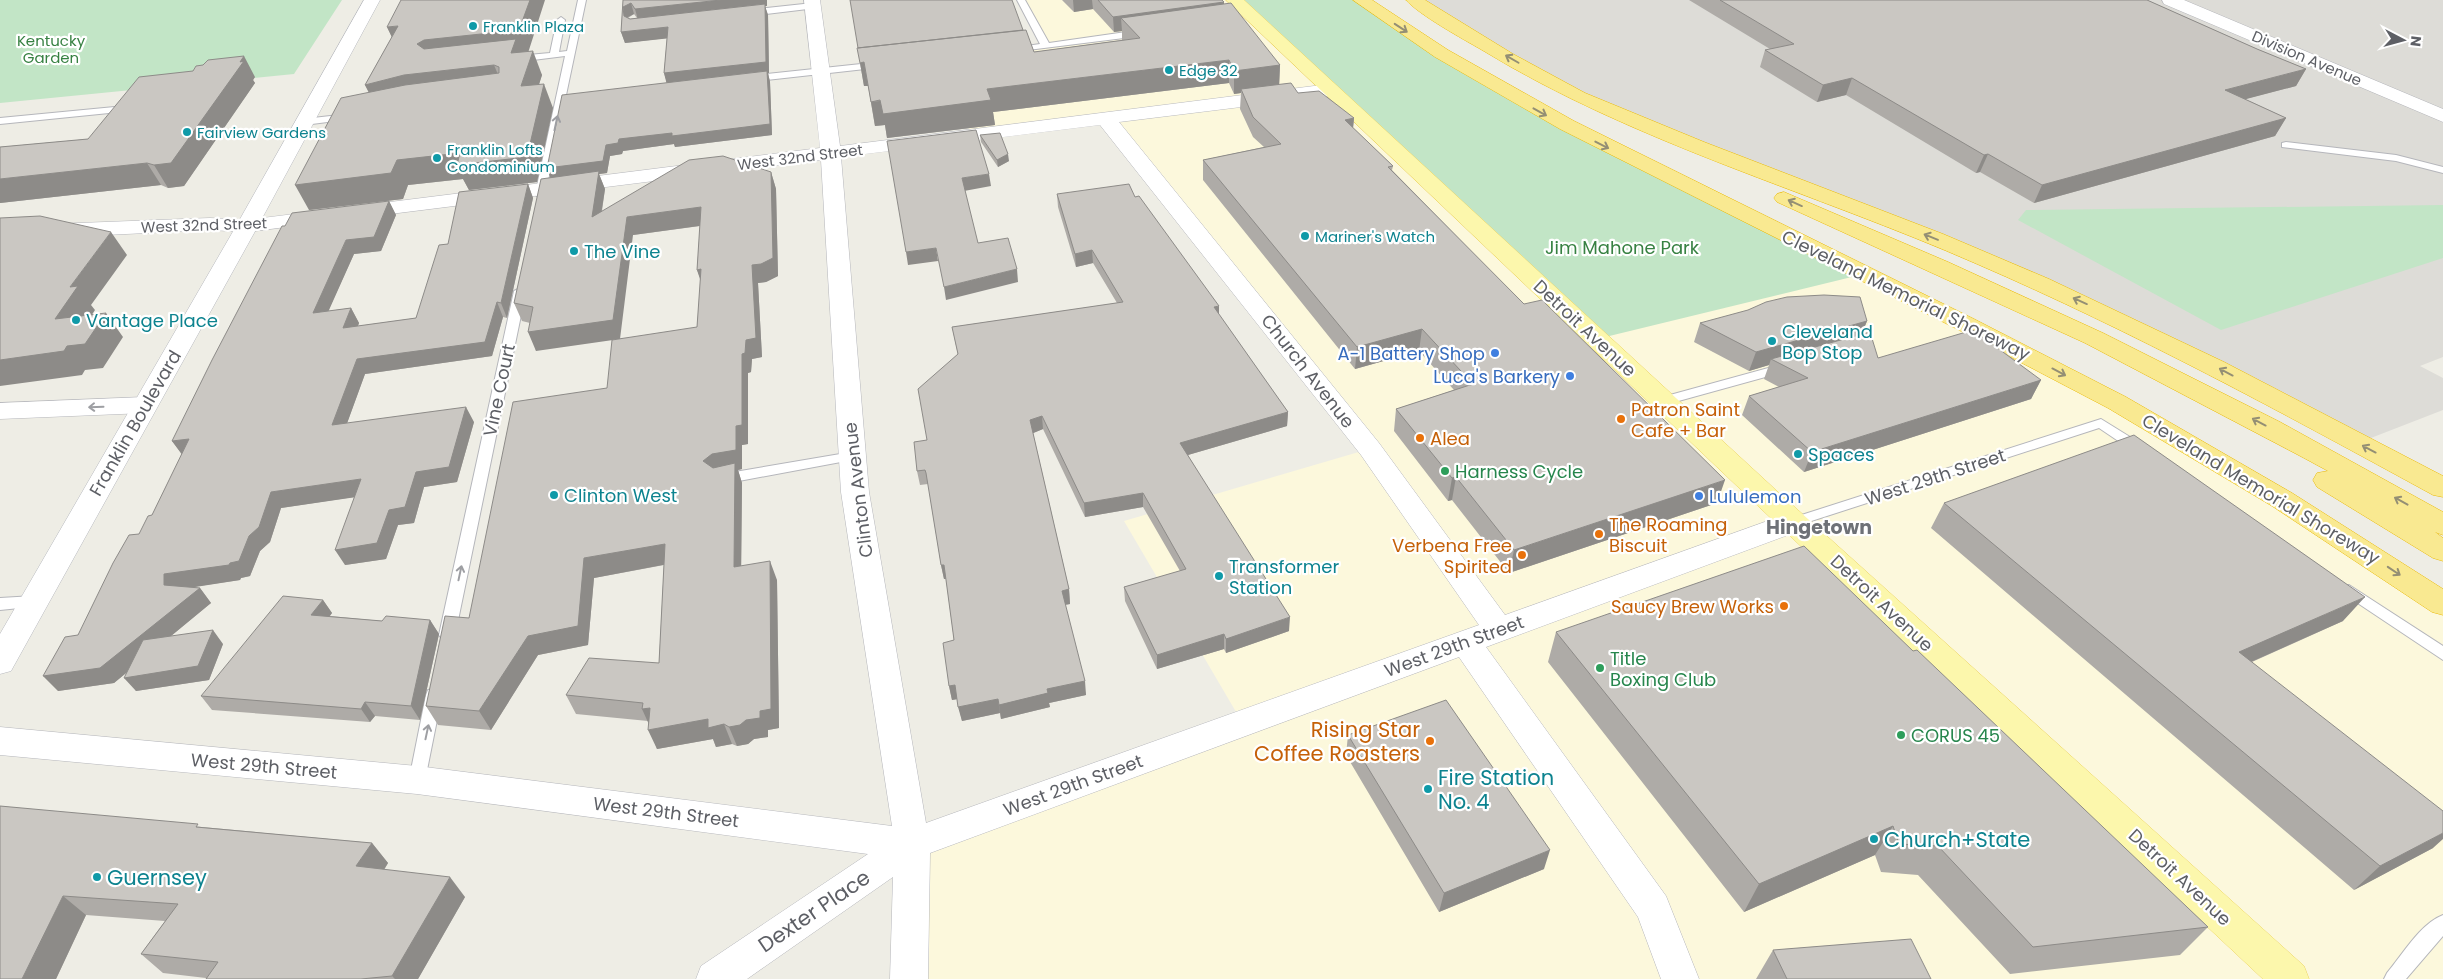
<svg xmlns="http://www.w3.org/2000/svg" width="2443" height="979" viewBox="0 0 2443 979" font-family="Poppins,sans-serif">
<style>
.commercial{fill:#fcf8dc}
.industrial{fill:#dddcd7}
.green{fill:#c2e5c6}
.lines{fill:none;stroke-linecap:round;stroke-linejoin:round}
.lane-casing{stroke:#b5b6bb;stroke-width:2}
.street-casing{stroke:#b5b6bb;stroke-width:1}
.secondary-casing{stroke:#b6b8be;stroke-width:1}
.primary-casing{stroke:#ecd360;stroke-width:1}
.highway-casing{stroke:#eaba09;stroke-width:1}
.lane{fill:#fff;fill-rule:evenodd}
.street{fill:#fff;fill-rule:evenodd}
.secondary{fill:#fff;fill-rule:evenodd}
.primary{fill:#fcf7ac;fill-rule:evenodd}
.highway{fill:#f9e991;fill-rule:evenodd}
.wall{fill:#aeaba7;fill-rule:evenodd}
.shaded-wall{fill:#8d8b88}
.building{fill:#cac7c2;stroke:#8d8b88}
.oneway{stroke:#948f74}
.oneway2{stroke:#9e9fa3}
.culture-dot{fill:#0f9aa8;stroke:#fff;stroke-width:2}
.shop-dot{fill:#3f7fe0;stroke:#fff;stroke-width:2}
.food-dot{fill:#e8710a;stroke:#fff;stroke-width:2}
.leisure-dot{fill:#2e9e5b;stroke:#fff;stroke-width:2}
.labels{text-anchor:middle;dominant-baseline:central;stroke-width:4.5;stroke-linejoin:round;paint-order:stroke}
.far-culture-label{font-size:15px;fill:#0d838f;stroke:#fff;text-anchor:start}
.far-park-label{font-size:15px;fill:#378142;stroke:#fff}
.far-street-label{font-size:15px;fill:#5d5f65;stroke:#fff}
.park-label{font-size:18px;fill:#378142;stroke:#fff}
.culture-label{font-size:18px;fill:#0d838f;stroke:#fff;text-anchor:start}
.street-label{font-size:18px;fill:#5d5f65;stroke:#fff}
.shop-label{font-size:18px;fill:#366cbe;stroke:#fff;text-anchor:end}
.food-label{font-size:18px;fill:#c56008;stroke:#fff;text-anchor:start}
.leisure-label{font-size:18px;fill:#27864d;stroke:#fff;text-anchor:start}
.neighbourhood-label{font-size:19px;font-weight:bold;fill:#6e7177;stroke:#fff}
.near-food-label{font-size:21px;fill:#c56008;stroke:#fff;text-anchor:end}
.near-culture-label{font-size:21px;fill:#0d838f;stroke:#fff;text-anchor:start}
.near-street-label{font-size:21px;fill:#5d5f65;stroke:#fff}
</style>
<rect width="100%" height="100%" fill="#eeede5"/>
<path class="commercial" d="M1021,0H1234L1864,274L2005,343L2443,604V979H909L912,844L1239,717L1124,521L1369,449L1106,119L971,136L954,83L976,54L1046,46Z"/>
<path class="industrial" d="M1414,0H2443V357L2420,366L2443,378V410L2358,443L2146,332L1601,107Z"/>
<path class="green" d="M0,0H342L294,74L0,103Z
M1234,0H1361L1445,56L1864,274L1597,339Z
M2443,205V258L2221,330L2018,220L2026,210Z"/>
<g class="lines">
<g class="lane-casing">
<path id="lane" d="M578,0H586L545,195L540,198L535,195L565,56L517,62L513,59L517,56L550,53L557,20L561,17L565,20L559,52L567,51Z
M1017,0H1025L1049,43L1140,30L1144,33L1140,36L1012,52V48L1040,44Z
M813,3L816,4V8L749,16L745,13L749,10Z
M880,62L885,65L883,67L749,82L744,79L749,76Z
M125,106L130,109L123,114L119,112L0,124V118Z
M348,114L351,115V119L304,125L299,122L304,119Z
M2286,142L2396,155L2443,167V173L2396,161L2282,147V143Z
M520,288L526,291L455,635L452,639L447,641L442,639L439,635L514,291Z
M1783,364L1787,365L1789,368L1787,371L1664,405L1658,401L1659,398Z
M2101,419L2143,445L2145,448L2143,451H2133L2099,428L1799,525L1794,527L1787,522L1789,519Z
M852,452L859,456L857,459L723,484L716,479L723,474Z
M2349,585L2443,646V660L2344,594L2342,590L2344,586Z
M34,596L39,598L42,602L39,606L0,610V598Z
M434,689L440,690L442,695L425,780L423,785L417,787L411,785L409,780L426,695L428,690Z
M2443,915V936L2406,979H2384L2387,973C2403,954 2420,924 2443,915Z"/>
</g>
<g class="street-casing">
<path id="street" d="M804,0H820L840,146L1330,84L1337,86L1339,90L1337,94L1330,96L1119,122L1379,443L1505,615L1784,515L1794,512L1804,515L1808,522L1804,529L1486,647L1666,896L1699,979H1661L1638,917L1459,657L930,853L928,979H890L893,877L747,979H696L701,966L868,854L417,794L0,755V727L417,766L892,826L841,492L821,160L247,232L210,230L0,240V226L210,218L247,220L820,148ZM1100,125L1361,455L1479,625L926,823L869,492L841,157Z
M2162,0H2184L2443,109V122L2164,4Z
M145,397L154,399L158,405L154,411L145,413L0,419V403Z"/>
</g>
<g class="secondary-casing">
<path id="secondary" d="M364,0H380L253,235L11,671L0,674V634L231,235Z"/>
</g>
<g class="primary-casing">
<path id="primary" d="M1226,0H1244L1778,492L2304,966L2309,979H2263L1758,506Z"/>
</g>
<g class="highway-casing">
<path id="highway" d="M1353,0H1372L1448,50L1574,121L1974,319L2126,397L2292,493L2443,589V615L2432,612L2272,506L2108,408L1957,329L1560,129L1435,57Z
M1406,0H1425L1513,54L1585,93L1704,142L1943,234L2049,279L2224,362L2443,476V497L2433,495C2283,413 2134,332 1977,264C1813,192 1636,144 1482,50C1463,39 1419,15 1406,0Z
M1784,192L1948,262L2103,333L2280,422L2443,512V535L2435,532L2443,538V561L2433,558L2317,487L2313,480L2317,473L2328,471L2304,458L2085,343L1777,202L1774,198L1777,194Z"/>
</g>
<use href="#lane" class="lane"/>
<use href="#street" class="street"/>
<use href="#secondary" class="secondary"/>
<use href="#primary" class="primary"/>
<use href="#highway" class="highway"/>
</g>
<path class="wall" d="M623,0H767V6H765L768,15L769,73H768L770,82L772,135L675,147L674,144L623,151L622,154L610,156L607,173L599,174L605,189L602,211L771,172L776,189L778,276L766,282L758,283L762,357L752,359L751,372L748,373V444L742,445V469L738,470L742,483L741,566L777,580L779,728L768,730V737L754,739L748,744L737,746L732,744L716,747L713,739L657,749L648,721L576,714L566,695L659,663L664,565L594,578L588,645L538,655L491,730L438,725L426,706L469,618L607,388L697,327L701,280L697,270L700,226L633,235L536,351L530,323L522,321L514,303L550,177L667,83L664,73L667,38L625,43L621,32ZM634,14L637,18L630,19L628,18Z
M1062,0H1222L1224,2V4L1280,65L1279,85L1354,118L1353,128L1393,166L1392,170L1717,503L1509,573L1452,500L1448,501L1394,431L1396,409L1454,390L1419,351L1355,369L1203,180V160L1264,147L1253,137L1240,109L1241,93L1234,94L1229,83L993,112L995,125L887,138L885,125L875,126L868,86H864L860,63L1023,30L1034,52L1122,40V31L1114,32L1093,9L1074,12Z
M1689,0H2147L2257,49L2306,69L2296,86L2245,99L2286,118L2275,136L2034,203L1980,172L1976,173L1846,95L1817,102L1760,67L1765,50L1770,49Z
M387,27L528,52L542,75L539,84L553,108L537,182L469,190L463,179L408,185L403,199L309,210L369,92L365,85L392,37Z
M255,77L253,80L255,83L184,186L168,188L161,185L0,203V147L88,139Z
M980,135L1009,161L998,167L981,142Z
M528,184L533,198L507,318L503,317L492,356L365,374L347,423L474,422L457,482L424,487L414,523L398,525L386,559L345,565L354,497L281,508L270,542L260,551L250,576L241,578L240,580L192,587L200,588L211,603L171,636L223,644L209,680L136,691L126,673L114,683L58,691L78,635L139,534L152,515L182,454L172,441L389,201L396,215L381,251L354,254L328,311L351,308L359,323L358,326L416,318L448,244Z
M1057,194L1135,197L1288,412L1287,426L1188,455L1289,631L1226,653L1224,649L1157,669L1125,601L1124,587L1180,571L1143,507L1085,517L1043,429L1033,433L1069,589L1070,604L1065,605L1086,695L1049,703L1050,707L1001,719L1000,713L962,721L957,699L952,700L949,686L954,640L946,579H944L941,565L928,484L920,485L917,471L927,440L958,355L952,327L1117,303L1093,263L1076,267L1058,207Z
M1867,321L1862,334L1878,358L2041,380L2031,399L1804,472L1742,415L1749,396L1779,387L1764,379L1769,365L1749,371L1694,342L1700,323Z
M1944,503L2343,621L2252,662L2433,848L2354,890L1931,528Z
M323,600L332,613L330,616L382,621L430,620L439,634L420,720L375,716L370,722L212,710L201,696Z
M1556,632L1913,651L2208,927L2180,955L2010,974L1918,875L1881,872L1875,855L1744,912L1548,662Z
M1348,735L1544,869L1439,912L1346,755Z
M0,806L202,827L372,843L388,863L384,870L465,897L418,979H206V978L163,973L141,954L165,921L86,915L56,979H0Z
M1773,950L1931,979H1756Z"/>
<path class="shaded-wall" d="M530,0H545L528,53L434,63L417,44L424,40Z
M721,0H767V6H765L768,15L769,73H768L770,82L772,135L675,147L674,144L623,151L622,154L610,156L607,173L599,174L605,189L598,234L551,180L547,168L619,139L667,85L664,73L765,6L638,20L635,9Z
M1073,0H1092L1093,9L1074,12Z
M1224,2V17L1121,18L1122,31L1114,32L1113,17Z
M631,3L634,14L626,18L624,16L623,7Z
M398,26V50L387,27Z
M668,27L671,38L625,43L621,32Z
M533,51L542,75L531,110L521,86Z
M244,56L255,77L253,80L255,83L184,186L168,188L154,165Z
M1229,60V83L993,112L995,125L887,138L885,125L875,126L871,102L987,89Z
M864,62L868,86H864L860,63Z
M494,65L504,89L377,109L365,85L404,75Z
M1280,65L1279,89H1241V93L1234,94V71Z
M2306,69L2296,86L2216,107L2225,90Z
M1852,78L1846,95L1817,102L1823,85Z
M544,84L553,108L537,182L469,190L463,179L408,185L403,199L309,210L295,185L397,160Z
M1354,118L1352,138L1345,120Z
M2286,118L2275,136L2034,203L2042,185Z
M1008,154L1009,161L998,167L997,160Z
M1988,154L1980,172L1976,173L1984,155Z
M147,163L161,185L0,203V179Z
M771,172L776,189L778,276L766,282L758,283L762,357L752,359L751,372L748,373V444L742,445V469L738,470L742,483L741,587L734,567L719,473L703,461L736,426L742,354L746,340L752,265Z
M989,174L991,186L964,191L962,178Z
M528,184L533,198L507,318L501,303Z
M389,201L396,215L381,251L354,254L321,328L313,313L346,240Z
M701,207L706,225L633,235L620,339L536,351L528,332L627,217Z
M111,232L127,255L91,305L95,310L73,343L55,319L70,287Z
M936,248L938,261L908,265L906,252Z
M1092,250L1093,263L1076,267L1075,254Z
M701,269L703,288L697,270Z
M1017,269L1018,282L946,300L944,287Z
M497,302L503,317L492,356L365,374L341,440L332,425L357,359Z
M1219,306V320L1214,307Z
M351,308L359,323L351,343L343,328Z
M106,313L123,337L103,368L85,370L82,375L0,386V360Z
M1867,321L1859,340L1771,359L1769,365L1749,371L1756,352Z
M1422,329L1419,351L1355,369L1357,347Z
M2041,380L2031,399L1804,472L1812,452Z
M466,407L474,422L457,482L424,487L414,523L398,525L386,559L345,565L335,550L389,510L416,472Z
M1288,412L1287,426L1181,457L1180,443Z
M1042,416L1043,429L1031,434L1030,420Z
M189,439L183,456L172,441Z
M1456,477L1452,500L1448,501L1452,478Z
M361,479L370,495L281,508L270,542L260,551L250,576L241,578L240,580L176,590L164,585V574L230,563L249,536L271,492Z
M1725,480L1717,503L1509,573L1514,550Z
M1143,493V507L1085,517L1084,503Z
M665,544L673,563L594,578L588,645L538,655L491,730L479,711L528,636L584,558Z
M770,561L777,580L779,728L768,730V737L754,739L748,744L737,746L729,727L746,720Z
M941,565H944L947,579H944Z
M200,588L211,603L114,683L58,691L43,676Z
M1069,589L1070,604L1063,605L1062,591Z
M2365,597L2343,621L2219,676L2239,652Z
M323,600L332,613L320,628L311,615Z
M1290,617L1289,631L1226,653V639Z
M430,620L439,634L420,720L411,706Z
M213,630L223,644L209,680L136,691L124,678Z
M1224,634V649L1157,669V655Z
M1085,681L1086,695L1049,703L1050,707L1001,719L999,705L1047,689Z
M955,685L958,699L952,700L949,686Z
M998,699L1000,713L962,721L958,707Z
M365,702L375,716L370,722L361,709Z
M650,708L651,729L642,709Z
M708,719L724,724L732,744L716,747L713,739L657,749L648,730Z
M1893,826L1875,855L1744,912L1759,884Z
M2443,833V839L2433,848L2354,890L2380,866Z
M372,843L388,863L373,887L356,866Z
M1550,850L1544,869L1439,912L1444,893Z
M450,877L465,897L418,979H395L392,976Z
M63,896L86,915L56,979H22Z"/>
<path class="building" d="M401,0H530L519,30L424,40L417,44L424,49L516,39L511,53L533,51L521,86L544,84L527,157L457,165L460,153L397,160L391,173L295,185L341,98L405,85L499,73V67L494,65L404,75L365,85L398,26L387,27Z
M623,0H721L635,9L631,3L623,7L624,16L630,19L765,4L766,62L664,73L668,27L621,32Z
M850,0H1012L1023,30L858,48Z
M1098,0H1222L1224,2L1113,17Z
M1720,0H2147L2257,49L2306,69L2225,90L2286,118L2042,185L1988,154L1984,155L1852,78L1823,85L1765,50L1794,44Z
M1231,3L1280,65L1234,71L1229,60L987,89L991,100L883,114L880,100L871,102L864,62L860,63L857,48L1026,30L1034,52L1140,38L1121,18Z
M244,56L240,62L244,61L171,163L154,165L147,163L0,179V147L88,139L139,77L193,71L196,66L203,65L208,60Z
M767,71L770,124L672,136V133L619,139L618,143L606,145L603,161L547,168L562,95Z
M1291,83L1298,93L1319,91L1354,118L1345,120L1393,166L1388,167L1524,304L1542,300L1725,480L1514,550L1456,477L1452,478L1396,409L1473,384L1422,329L1357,347L1203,160L1281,144L1253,117L1241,89Z
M976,130L989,174L962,178L978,243L1008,238L1017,269L944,287L936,248L906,252L887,141Z
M1000,133L1008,154L997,160L980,135Z
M723,156L771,172L773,258L761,264L752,265L756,338L746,340L745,353L742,354V425L736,426V450L712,454L703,461L713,468L735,463L734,567L770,561L771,709L760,711V718L746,720L740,725L729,727L724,724L708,728V719L648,730L650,708L642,709L643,703L566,695L589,658L659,663L665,544L584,558L578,626L528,636L479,711L426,706L445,616L469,618L513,402L607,388L612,340L697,327L701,269L697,270L701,207L627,217L613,320L528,332L533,307L514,303L541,179L599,171L592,217L689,160Z
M528,184L501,303L497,302L485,342L357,359L332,425L466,407L449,467L416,472L405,507L389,510L377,543L335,550L361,479L271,492L259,527L249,536L239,561L230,563L229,565L164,574V585L200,588L100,668L43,676L65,637L78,635L113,563L129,535L139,534L148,516L152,515L189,439L172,441L212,360L282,226H285L292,213L389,201L374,237L346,240L313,313L351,308L343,328L416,318L439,245L448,244L459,192Z
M1129,184L1135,197L1139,196L1219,306L1214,307L1288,412L1180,443L1290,617L1226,639L1224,634L1157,655L1124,587L1186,569L1143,493L1084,503L1042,416L1030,420L1069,589L1062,591L1085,681L1047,689L1048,693L999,705L998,699L958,707L955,685L949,686L943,643L954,640L944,565H941L926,473L925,470L917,471L914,442L927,440L918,389L958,354L952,327L1123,302L1092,250L1075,254L1057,194Z
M40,216L111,232L70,287L78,286L55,319L106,313L85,344L67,346L64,351L0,360V218Z
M1824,295L1860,297L1867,321L1756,352L1700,323L1748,310L1766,302L1787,297Z
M1973,330L2041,380L1812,452L1749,396L1808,378L1771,359L1870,332L1878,358Z
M2134,435L2365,597L2239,652L2443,811V833L2380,866L1944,503Z
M1804,546L1913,651L1917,650L2208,927L2033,947L1938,846L1899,844L1893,826L1759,884L1556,632Z
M283,596L323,600L311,615L382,621L386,616L430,620L411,706L365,702L361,709L201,696Z
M213,630L198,666L124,678L143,640Z
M1446,700L1550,850L1444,893L1348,735Z
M0,806L198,824L196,827L372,843L356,866L450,877L392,976L361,979H206L218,962L141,954L178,904L63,896L22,979H0Z
M1911,939L1931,979H1787L1773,950Z"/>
<defs><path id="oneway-shaft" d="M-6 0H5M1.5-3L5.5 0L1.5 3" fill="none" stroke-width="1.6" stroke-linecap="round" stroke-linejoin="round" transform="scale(1.25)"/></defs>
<g class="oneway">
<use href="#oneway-shaft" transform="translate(1401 28) rotate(33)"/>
<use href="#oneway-shaft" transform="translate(1512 59) rotate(-150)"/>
<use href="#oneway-shaft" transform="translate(1540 112) rotate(29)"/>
<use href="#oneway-shaft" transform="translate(1602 145) rotate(27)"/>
<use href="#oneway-shaft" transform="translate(1795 203) rotate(-156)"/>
<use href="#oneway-shaft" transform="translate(1931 237) rotate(-158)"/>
<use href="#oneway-shaft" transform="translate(2080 301) rotate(-156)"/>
<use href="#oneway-shaft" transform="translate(2059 372) rotate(28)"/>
<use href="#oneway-shaft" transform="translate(2226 372) rotate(-152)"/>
<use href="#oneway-shaft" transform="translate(2259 422) rotate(-152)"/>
<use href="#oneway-shaft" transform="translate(2369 449) rotate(-152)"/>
<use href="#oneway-shaft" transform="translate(2401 501) rotate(-151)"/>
<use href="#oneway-shaft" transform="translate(2394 571) rotate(34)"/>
</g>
<g class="oneway2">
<use href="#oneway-shaft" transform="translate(556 123) rotate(-78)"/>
<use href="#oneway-shaft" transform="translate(96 407) rotate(178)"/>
<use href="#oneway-shaft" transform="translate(460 573) rotate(-78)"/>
<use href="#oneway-shaft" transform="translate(427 732) rotate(-78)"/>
</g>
<g class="culture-dot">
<circle cx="473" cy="26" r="5"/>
<circle cx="1169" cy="70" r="5"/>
<circle cx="187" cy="132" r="5"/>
<circle cx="437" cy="158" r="5"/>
<circle cx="1305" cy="236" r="5"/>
<circle cx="574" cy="251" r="5"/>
<circle cx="76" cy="320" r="5"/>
<circle cx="1772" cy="341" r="5"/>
<circle cx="1798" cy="454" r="5"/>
<circle cx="554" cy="495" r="5"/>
<circle cx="1219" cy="576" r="5"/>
<circle cx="1428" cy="789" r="5"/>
<circle cx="1874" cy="839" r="5"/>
<circle cx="97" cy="877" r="5"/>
</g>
<g class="shop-dot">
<circle cx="1495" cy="353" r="5"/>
<circle cx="1570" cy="376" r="5"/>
<circle cx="1699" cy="496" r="5"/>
</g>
<g class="food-dot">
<circle cx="1621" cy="419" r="5"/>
<circle cx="1420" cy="438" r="5"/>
<circle cx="1599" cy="534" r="5"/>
<circle cx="1522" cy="555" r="5"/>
<circle cx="1784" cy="606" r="5"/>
<circle cx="1430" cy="741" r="5"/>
</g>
<g class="leisure-dot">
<circle cx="1445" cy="471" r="5"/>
<circle cx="1600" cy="668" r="5"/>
<circle cx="1901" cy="735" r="5"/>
</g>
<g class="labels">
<g class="far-culture-label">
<text x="483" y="26">Franklin Plaza</text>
<text x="1179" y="70">Edge 32</text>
<text x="197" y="132">Fairview Gardens</text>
<text x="447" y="149">Franklin Lofts<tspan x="447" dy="17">Condominium</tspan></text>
<text x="1315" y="236">Mariner's Watch</text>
</g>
<g class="far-park-label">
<text x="51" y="40">Kentucky<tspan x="51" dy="17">Garden</tspan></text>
</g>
<g class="far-street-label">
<text transform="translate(2307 58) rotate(23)">Division Avenue</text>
<text transform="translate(800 157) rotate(-7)">West 32nd Street</text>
<text transform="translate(204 225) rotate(-2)">West 32nd Street</text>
</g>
<g class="park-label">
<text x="1622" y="247">Jim Mahone Park</text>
</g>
<g class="culture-label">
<text x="584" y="251">The Vine</text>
<text x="86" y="320">Vantage Place</text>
<text x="1782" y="331">Cleveland<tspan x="1782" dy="21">Bop Stop</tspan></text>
<text x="1808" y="454">Spaces</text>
<text x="564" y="495">Clinton West</text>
<text x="1229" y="566">Transformer<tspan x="1229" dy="21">Station</tspan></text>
</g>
<g class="street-label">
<text transform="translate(1906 295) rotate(26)">Cleveland Memorial Shoreway</text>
<text transform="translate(1585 328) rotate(43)">Detroit Avenue</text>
<text transform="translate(1308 371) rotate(52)">Church Avenue</text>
<text transform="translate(499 390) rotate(-78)">Vine Court</text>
<text transform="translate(135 423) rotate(-60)">Franklin Boulevard</text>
<text transform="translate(1935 477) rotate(-18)">West 29th Street</text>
<text transform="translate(2261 489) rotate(31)">Cleveland Memorial Shoreway</text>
<text transform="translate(858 490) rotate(-97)">Clinton Avenue</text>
<text transform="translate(1882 603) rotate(43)">Detroit Avenue</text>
<text transform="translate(1454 646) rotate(-20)">West 29th Street</text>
<text transform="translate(264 766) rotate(5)">West 29th Street</text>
<text transform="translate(1073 785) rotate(-20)">West 29th Street</text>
<text transform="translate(666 812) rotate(7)">West 29th Street</text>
<text transform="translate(2180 877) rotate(43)">Detroit Avenue</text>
</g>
<g class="shop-label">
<text x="1485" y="353">A-1 Battery Shop</text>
<text x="1560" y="376">Luca's Barkery</text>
<text x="1709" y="496" text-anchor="start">Lululemon</text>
</g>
<g class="food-label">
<text x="1631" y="409">Patron Saint<tspan x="1631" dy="21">Cafe + Bar</tspan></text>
<text x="1430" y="438">Alea</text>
<text x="1609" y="524">The Roaming<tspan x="1609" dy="21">Biscuit</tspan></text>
<text x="1512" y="545" text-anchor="end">Verbena Free<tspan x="1512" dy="21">Spirited</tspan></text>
<text x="1774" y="606" text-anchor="end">Saucy Brew Works</text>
</g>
<g class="leisure-label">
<text x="1455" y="471">Harness Cycle</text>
<text x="1610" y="658">Title<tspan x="1610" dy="21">Boxing Club</tspan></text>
<text x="1911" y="735">CORUS 45</text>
</g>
<g class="neighbourhood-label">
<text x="1819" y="527">Hingetown</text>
</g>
<g class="near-food-label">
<text x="1420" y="729">Rising Star<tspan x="1420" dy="24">Coffee Roasters</tspan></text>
</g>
<g class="near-culture-label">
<text x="1438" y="777">Fire Station<tspan x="1438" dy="24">No. 4</tspan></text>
<text x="1884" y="839">Church+State</text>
<text x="107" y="877">Guernsey</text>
</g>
<g class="near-street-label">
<text transform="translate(814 911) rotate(-34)">Dexter Place</text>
</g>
</g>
<g transform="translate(2403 40) rotate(96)" stroke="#ffffff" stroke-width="4" paint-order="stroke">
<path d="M0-4L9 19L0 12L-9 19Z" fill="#5d5f65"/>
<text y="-8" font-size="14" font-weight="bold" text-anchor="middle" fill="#5d5f65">N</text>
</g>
</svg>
